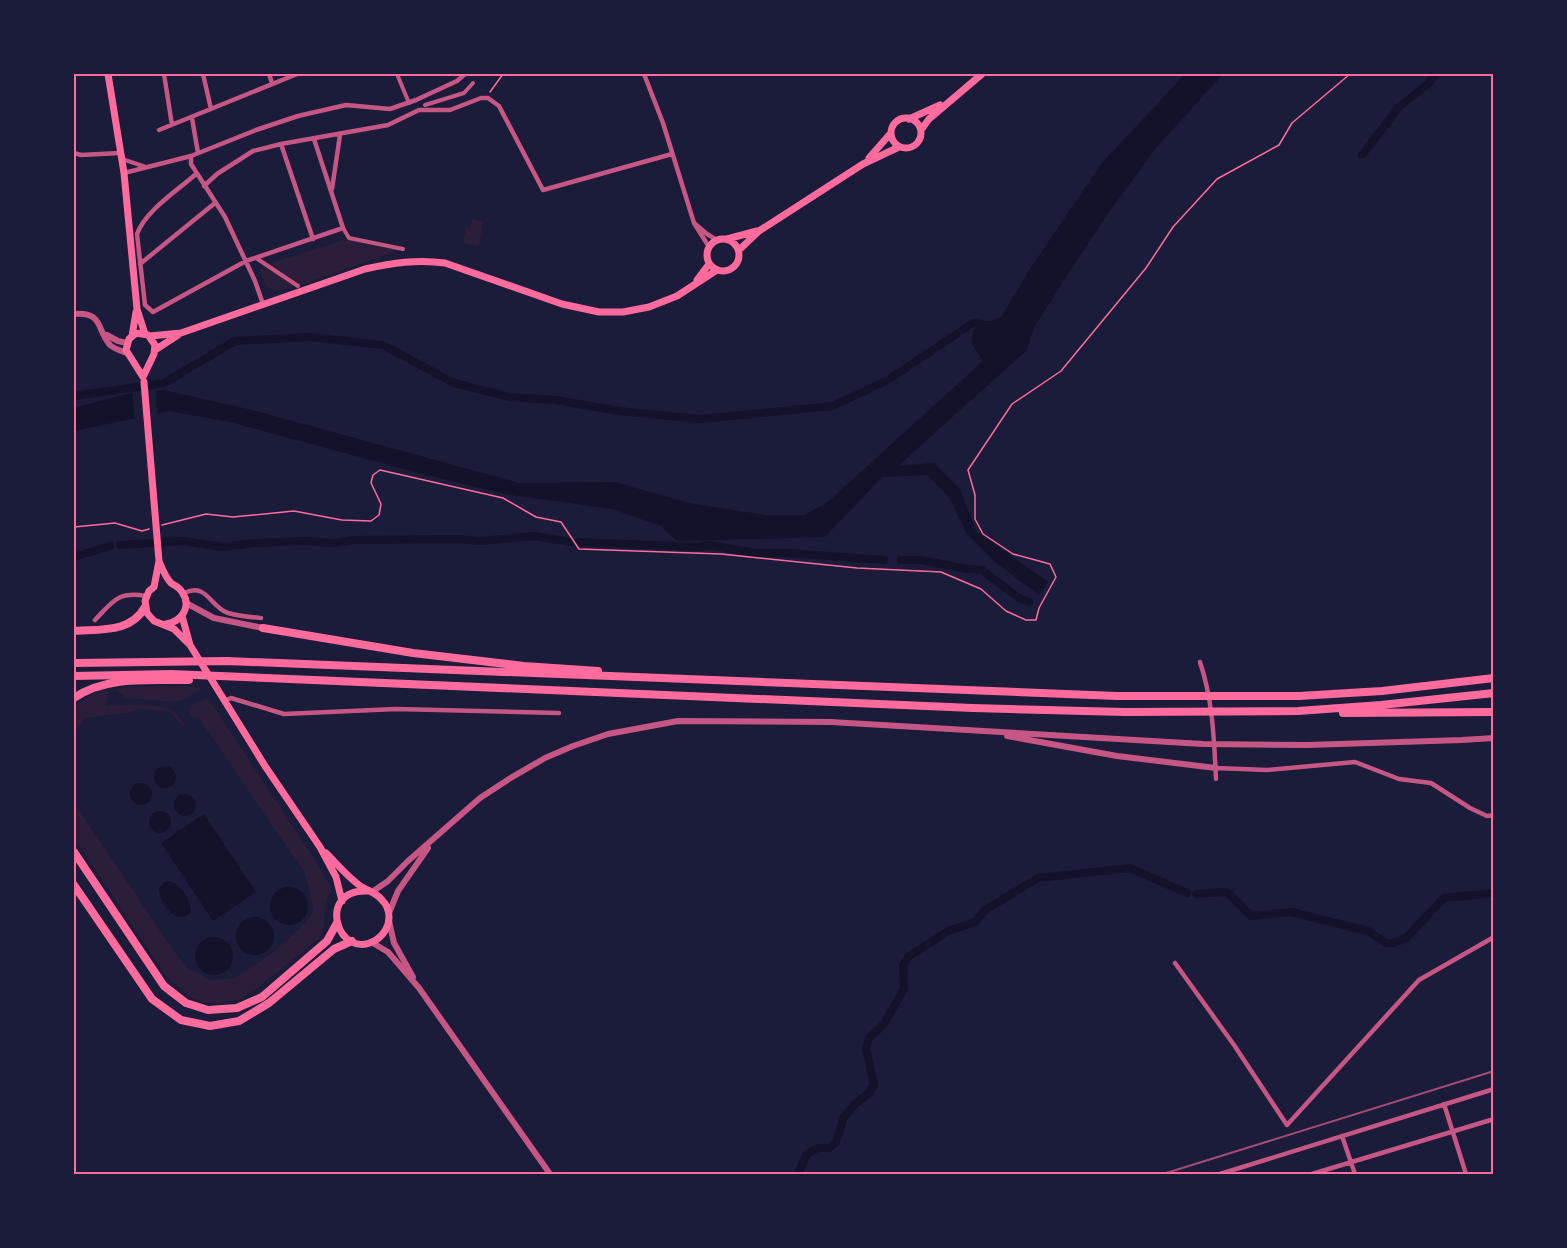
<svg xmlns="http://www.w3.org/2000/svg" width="1567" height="1248" viewBox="0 0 1567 1248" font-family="'Asap Condensed',sans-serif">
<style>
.green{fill:#2a1e3b}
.water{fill:#12122b}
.pier{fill:#1b1b3a}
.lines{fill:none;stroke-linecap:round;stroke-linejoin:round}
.canal{stroke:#12122b;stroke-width:8}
.path{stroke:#ff6b9d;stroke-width:1.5}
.pedestrian{stroke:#c65784;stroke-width:4}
.minor{stroke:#c65784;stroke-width:4.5}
.tertiary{stroke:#c65784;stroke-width:6}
.secondary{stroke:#ff6b9d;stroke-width:7}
.motorway{stroke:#ff6b9d;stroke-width:8}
.rail{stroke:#a44b75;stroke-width:2}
.neatline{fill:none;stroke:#ff6b9d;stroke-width:2}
</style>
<rect width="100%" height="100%" fill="#1b1b3a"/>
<path class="green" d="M472,219L483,222L479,247L463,243L466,228H470Z
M349,238L403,249L298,286L274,291L266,286L260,269L265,265Z
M184,686L202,688L183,700L175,702L126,698L115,689L129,687Z
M109,689L105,706C120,705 158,703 172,710C178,713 181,720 185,725L182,726L170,712L140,709L126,713L85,718L74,733V707L94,693Z
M208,698L319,866L331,887L325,906L324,927L319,939L255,990L238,1000L221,1003H205L190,997L165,975L74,837V803L173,950L188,968L212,980L235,978L270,955L302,926L311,915L313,906L305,873L198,717L193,719L188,711L190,706Z"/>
<path class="water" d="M1185,74H1223L1155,149L1102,222L1034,327L1027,350L898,466L934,463L960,489L976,531L1048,582L1039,595L995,562L967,534L949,497L928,475L882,477L825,537L677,541L661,526L612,509L505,494L415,472L230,422L169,411L74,431V408L134,392L163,390L252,410L519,483L615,482L688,503L766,515H805L829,501L983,361L972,344L973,330L1002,316L1028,272L1101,164Z
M154 777a11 11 0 1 1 22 0a11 11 0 1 1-22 0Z
M130 794a11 11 0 1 1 22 0a11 11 0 1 1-22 0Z
M174 805a11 11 0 1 1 22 0a11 11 0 1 1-22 0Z
M149 822a11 11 0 1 1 22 0a11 11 0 1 1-22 0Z
M204,814L256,892L213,921L161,843Z
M166,881C178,880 191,899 191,911C178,929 158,902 159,888Z
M270 906a19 19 0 1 1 38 0a19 19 0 1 1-38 0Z
M236 936a19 19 0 1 1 38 0a19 19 0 1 1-38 0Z
M195 956a19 19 0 1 1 38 0a19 19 0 1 1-38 0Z"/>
<path class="pier" d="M155,387L158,417L135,421L132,390Z"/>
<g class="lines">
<path class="canal" d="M1362,155L1399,107L1429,83L1435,74
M74,396L164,383L235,341L309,337L383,345L454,383L510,397L556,400L619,411L700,419L833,406L888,380L973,323L995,326
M578,542L699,547L709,545L755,553H788L884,560
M120,545L184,541L222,547L255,543L306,541L334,543L354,540L458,539L480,541L534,536L571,542
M74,557L110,546
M901,560H921L967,569L982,570L1019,598L1029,602
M1196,894L1222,892L1228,893L1251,916L1291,912L1368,931L1386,943H1394L1406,938L1444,898L1494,893
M798,1174L807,1154L817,1148H829L836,1142L844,1117L855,1104L869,1093L874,1084L866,1049L869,1038L884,1024L904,989L903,965L908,957L948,931L975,922L985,910L1038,878L1130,868L1187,893"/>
<path class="path" d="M490,92L503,74
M162,525L206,514L233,517L294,511L342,520L371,521L379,515L381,504L371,483L373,475L380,470L503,498L536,517L561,522L579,549L721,554L857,568L941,572L981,589L1006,611L1026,620H1036L1039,608L1056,577L1050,564L1013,554L983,534L975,519V495L968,470L1012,404L1061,371L1146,268L1173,227L1217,179L1279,145L1292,123L1350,74
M74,527L115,523L142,531L149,529"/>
<path class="pedestrian" d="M397,74L409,103
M425,105L464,93L473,83
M122,159L146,167
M343,228L349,238L403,249
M256,258L298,286"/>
<path class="minor" d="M164,74L172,125
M203,74L211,109
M269,74L272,83
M644,74L663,123L694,223
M192,118L198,153
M159,130L297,74
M281,144L313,239
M74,153L81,155L120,153
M191,156V164L225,217L255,281L263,304
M124,173L191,156L256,130L298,116L346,105L390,109L416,100L457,81L465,74
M196,174C178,190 145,211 137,234L145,305L153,312L246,261L343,228L314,139
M204,186L217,174L253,151L281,144L388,125L419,110H450L481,98H488L499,106L543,190L672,154
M332,189L340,135
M709,247L694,223L707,234L717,240
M140,264L215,203
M184,593C207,582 210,607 228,613C238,616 250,617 261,618
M95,620C113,601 118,591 146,596
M1200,662C1213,701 1214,739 1216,779
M224,701L231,698L284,714L396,709L559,713
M1216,768L1267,770L1355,762L1399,779L1431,783L1470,808L1487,816L1494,815
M1175,963L1234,1045L1287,1125L1419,980L1494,937
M1444,1104L1466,1174
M1342,1136L1355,1174
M1220,1174L1494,1089
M1312,1174L1494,1119"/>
<path class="tertiary" d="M74,314C104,312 96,329 110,345C114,349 122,351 127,353
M107,335L118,341L127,343
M186,603L214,618L263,628
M1007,736L1117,756L1216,768
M372,892L388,881L408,861L480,798L509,779L545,758L573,746L608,734L678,721L831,722L1203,744L1308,745L1462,740L1494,738
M389,913L398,891L428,848
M389,921L394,943L413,977
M371,942L388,952L419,988L550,1174"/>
<path class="secondary" d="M108,74L124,173L137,309L145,334
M891 133a15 15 0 1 1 30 0a15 15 0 1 1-30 0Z
M909,119L940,105
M921,130L929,119L982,74
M869,158L890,134
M707 255a16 16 0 1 1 32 0a16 16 0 1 1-32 0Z
M727,239L757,231
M739,250L759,231L863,164L899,147
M697,280L709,264
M136,333L148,335L155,345L154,354L143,377L126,350L129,339Z
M132,336L136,312
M150,336L181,333L365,269C392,263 417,259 445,263L562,304L599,312H623L649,307L677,296L717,270
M155,350L178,335
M144,382L159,561L154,587L149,591L145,601L147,613L154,621L174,629L188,643
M159,561C162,568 165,577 171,583C175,586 179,587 182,592C192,606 182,622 166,624
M182,616L190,645L265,766L320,847L336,877L342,901
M326,853C337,864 347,876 359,885C367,891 376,892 382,900C386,904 389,910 389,917C389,926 384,935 376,940C338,963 315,889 367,891"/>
<path class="motorway" d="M263,628L413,653L524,666L598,671
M74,631C100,629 131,633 145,607
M74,663L227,661L1117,696H1299L1382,691L1494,678
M74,676L171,674L973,708L1125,712L1298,711L1381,705L1494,693
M74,698C107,675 151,681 189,680
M1343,713L1494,712
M74,852L164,986L186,1003L208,1010L237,1008L262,997L327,941L337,923
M74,885L152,999L181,1020L210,1026L239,1021L269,1003L334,949L352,941"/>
<path class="rail" d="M1163,1174L1494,1071"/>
</g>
<rect width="1567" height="1248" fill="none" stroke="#1b1b3a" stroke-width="150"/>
<rect x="75" y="75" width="1417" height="1098" class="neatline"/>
</svg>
